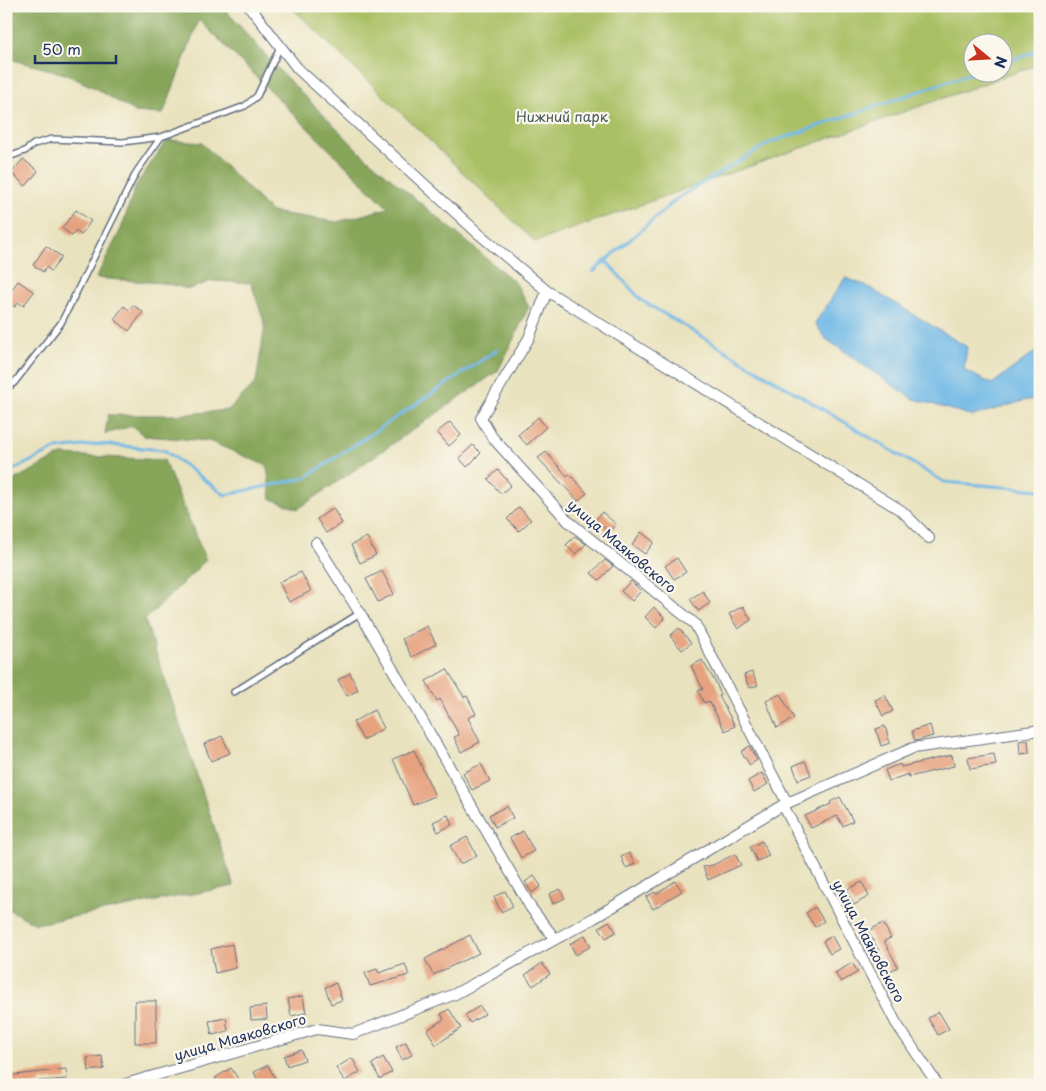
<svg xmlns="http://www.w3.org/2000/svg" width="1046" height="1091" viewBox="0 0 1046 1091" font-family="'Playpen Sans',sans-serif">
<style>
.green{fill:#aac065;stroke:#627862;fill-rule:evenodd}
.forest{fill:#87a65a;stroke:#516a5c}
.water{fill:#6db7e6;stroke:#4473a2}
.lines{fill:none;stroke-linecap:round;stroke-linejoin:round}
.stream{stroke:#6db7e6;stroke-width:3}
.building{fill:#e6a27f}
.service-casing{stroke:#636e80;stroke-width:8}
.minor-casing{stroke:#636e80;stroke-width:12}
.service{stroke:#fff;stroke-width:5}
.minor{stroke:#fff;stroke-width:10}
.labels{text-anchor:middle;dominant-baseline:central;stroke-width:4.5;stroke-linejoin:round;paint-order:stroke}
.park-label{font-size:14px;fill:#465a60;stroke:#fbf7ec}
.street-label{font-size:14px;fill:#1b2f5e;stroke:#fbf7ec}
</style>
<rect width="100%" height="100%" fill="#fbf7ec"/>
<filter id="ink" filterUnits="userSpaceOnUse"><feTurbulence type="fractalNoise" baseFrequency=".02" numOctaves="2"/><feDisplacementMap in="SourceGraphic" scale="10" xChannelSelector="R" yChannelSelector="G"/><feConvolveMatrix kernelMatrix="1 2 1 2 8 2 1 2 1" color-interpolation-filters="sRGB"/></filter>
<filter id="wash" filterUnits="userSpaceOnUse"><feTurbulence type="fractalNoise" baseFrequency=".0096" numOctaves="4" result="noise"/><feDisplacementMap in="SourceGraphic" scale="20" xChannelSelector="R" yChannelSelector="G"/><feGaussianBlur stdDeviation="1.12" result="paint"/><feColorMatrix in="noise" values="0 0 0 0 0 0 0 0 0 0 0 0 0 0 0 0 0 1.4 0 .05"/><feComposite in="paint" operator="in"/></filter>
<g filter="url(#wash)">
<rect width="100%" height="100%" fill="#e9e2be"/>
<path class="green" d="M290,6H1040V64L535,242ZM974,42H1004V72H974Z"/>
<path class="forest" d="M6,6H222L278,69L362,154L515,282L529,307L498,371L298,509L271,499L267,466L209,441L144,436L132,426L105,434L108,415H177L228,410L256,382L265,325L251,283L212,281L189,289L162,283L96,278L121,229L136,185L167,140L202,143L272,212L337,222L388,208L199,20L163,114L135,112L95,88L65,74L6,58Z
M61,455L164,460L206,560L145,620L234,886L36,924L6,908V484Z"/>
<path class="water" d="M845,278L865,285L967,347L964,370L992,384L1040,348V399L1026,400L973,416L911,398L826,339L815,323Z"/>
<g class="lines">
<path class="stream" d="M1004,63L1040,50
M605,260L641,300L944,482L1040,490
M593,272L678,198L769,143L975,72
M6,473L56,449L101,444L164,450L225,495L305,478L497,350"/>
</g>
<g id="blocks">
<path class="building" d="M23,159L38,171L26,186L11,173Z
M76,210L91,221L81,235L76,231L72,236L62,228Z
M46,246L62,257L51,271L46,267L43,272L33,265Z
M18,281L34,292L23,306L18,302L15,307L6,301V297Z
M133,305L143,312L129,331L114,319L124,306L129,310Z
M538,417L546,427L527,445L518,435Z
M450,422L461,435L449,446L437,432Z
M473,445L481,453L467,467L459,458Z
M546,452L567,476L569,474L587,493L578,501L538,458Z
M498,470L511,485L501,494L488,479Z
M519,507L531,520L519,531L507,519Z
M333,508L342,523L326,533L317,519Z
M602,512L616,524L609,532L595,520Z
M641,532L654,542L645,554L632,545Z
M575,536L586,544L575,554L566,545Z
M367,537L376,555L360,563L351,545Z
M677,558L686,572L674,579L665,566Z
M605,560L613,566L599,580L591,573Z
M382,571L394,594L378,602L366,579Z
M301,572L311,591L289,602L279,582Z
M631,581L641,591L632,601L621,591Z
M703,591L710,603L698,611L690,599Z
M743,606L751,620L738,629L729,614Z
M654,607L665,618L656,628L645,617Z
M427,626L436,644L412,657L402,639Z
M679,628L691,643L682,650L670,636Z
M702,660L716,683L721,695L719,696L735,726L725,731L709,701L704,703L698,691L703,689L691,666Z
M447,669L464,697L467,696L476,714L468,718L480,742L461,752L454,737L459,735L440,699L437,701L426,681Z
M752,672L758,685L749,688L744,675Z
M350,673L358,690L347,696L338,680Z
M780,694L794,718L777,728L766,701Z
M885,695L893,711L883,716L875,700Z
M374,710L384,728L363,740L353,722Z
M930,725L933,736L915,741L912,731Z
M885,726L890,743L881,746L876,729Z
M222,736L230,753L211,761L204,744Z
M1028,740L1029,753L1020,754L1019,741Z
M749,746L757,760L750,765L741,752Z
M414,750L435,796L413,805L393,759Z
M994,754L996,765L970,769L968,758Z
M952,755L954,766L909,777L908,774L889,781L885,770L900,764L901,767Z
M805,761L811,775L798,780L793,766Z
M481,764L490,781L472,790L463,773Z
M762,773L768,784L754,792L748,781Z
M840,797L853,821L843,826L837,816L811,828L805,816L831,804L830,802Z
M507,806L513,818L495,827L489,815Z
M448,815L452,825L438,832L433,822Z
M523,831L534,851L521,858L510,838Z
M467,837L477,856L460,864L450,846Z
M762,841L769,856L757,861L750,847Z
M629,853L635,864L626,868L621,857Z
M735,854L741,865L708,880L703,867L713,865Z
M534,876L541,886L532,893L525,882Z
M675,881L682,891L653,909L646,897L655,892L656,894Z
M862,882L869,896L854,905L846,890Z
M560,889L565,898L553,904L549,894Z
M505,891L513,906L501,912L494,897Z
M815,907L824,921L815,927L806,913Z
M609,921L616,932L606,938L599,927Z
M883,923L891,938L884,941L898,967L890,971L868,931Z
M470,935L479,953L433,975L425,959Z
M585,935L591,946L576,955L570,944Z
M832,936L839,949L830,954L823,941Z
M232,944L236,968L215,973L211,949Z
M542,963L550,974L533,986L525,975Z
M852,963L858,972L841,982L835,973Z
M405,964L409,975L370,986L365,973L377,969L379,973Z
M336,983L342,1000L331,1004L325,987Z
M303,996L306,1013L291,1016L288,999Z
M135,1001H156V1043H135Z
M266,1006L267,1019L251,1020L250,1008Z
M480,1006L485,1014L470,1023L465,1015Z
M449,1009L461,1028L436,1045L427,1030L444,1019L441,1014Z
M939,1012L949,1029L938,1035L928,1018Z
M226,1018L228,1031L212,1035L209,1021Z
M406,1042L412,1055L402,1060L396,1047Z
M301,1050L305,1060L287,1066L284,1056Z
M102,1056L104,1069L89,1071L87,1058Z
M383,1057L392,1072L380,1079L372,1064Z
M352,1058L360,1072L345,1081L336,1068Z
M268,1065L276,1081L269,1085H260L254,1072Z
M231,1068L242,1085H220L215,1078Z
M66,1069L67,1079L39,1081L40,1085H6V1076Z"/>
</g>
</g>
<g filter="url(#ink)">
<use href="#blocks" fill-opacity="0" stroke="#636e80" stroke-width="1"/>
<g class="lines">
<g class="service-casing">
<path id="service" d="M6,158L25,151L34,144L52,139L123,142L161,137
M6,389L14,383L61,323L137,171L161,137L245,106L257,96L280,47
M234,692L360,613"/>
</g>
<g class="minor-casing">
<path id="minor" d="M249,6L298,69L479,234L547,291L902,511L929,538
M547,291L529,338L481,418L492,437L568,521L695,624L787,803
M316,543L360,613L531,908L555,939
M783,805L896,1023L938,1085
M122,1085L317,1029L353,1034L455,994L594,918L783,805L913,748L1040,730"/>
</g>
<use href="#service" class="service"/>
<use href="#minor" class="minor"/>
</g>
</g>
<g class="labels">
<g class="park-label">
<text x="562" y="116">Нижний парк</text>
</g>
<g class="street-label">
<text transform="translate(622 546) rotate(40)">улица Маяковского</text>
<text transform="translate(869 941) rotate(62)">улица Маяковского</text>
<text transform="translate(240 1037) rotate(-16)">улица Маяковского</text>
</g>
</g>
<rect width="1046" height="1091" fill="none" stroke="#fbf7ec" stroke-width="25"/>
<g transform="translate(988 58) rotate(108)"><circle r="24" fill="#fbf7ec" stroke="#a1a7b3"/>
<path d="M0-4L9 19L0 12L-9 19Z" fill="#c8321e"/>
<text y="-8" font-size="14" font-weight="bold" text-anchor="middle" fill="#1b2f5e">N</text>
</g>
<path d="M35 55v8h81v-8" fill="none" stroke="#1b2f5e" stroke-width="2.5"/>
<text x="42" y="55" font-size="15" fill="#1b2f5e" stroke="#fbf7ec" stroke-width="4" paint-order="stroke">50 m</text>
</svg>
